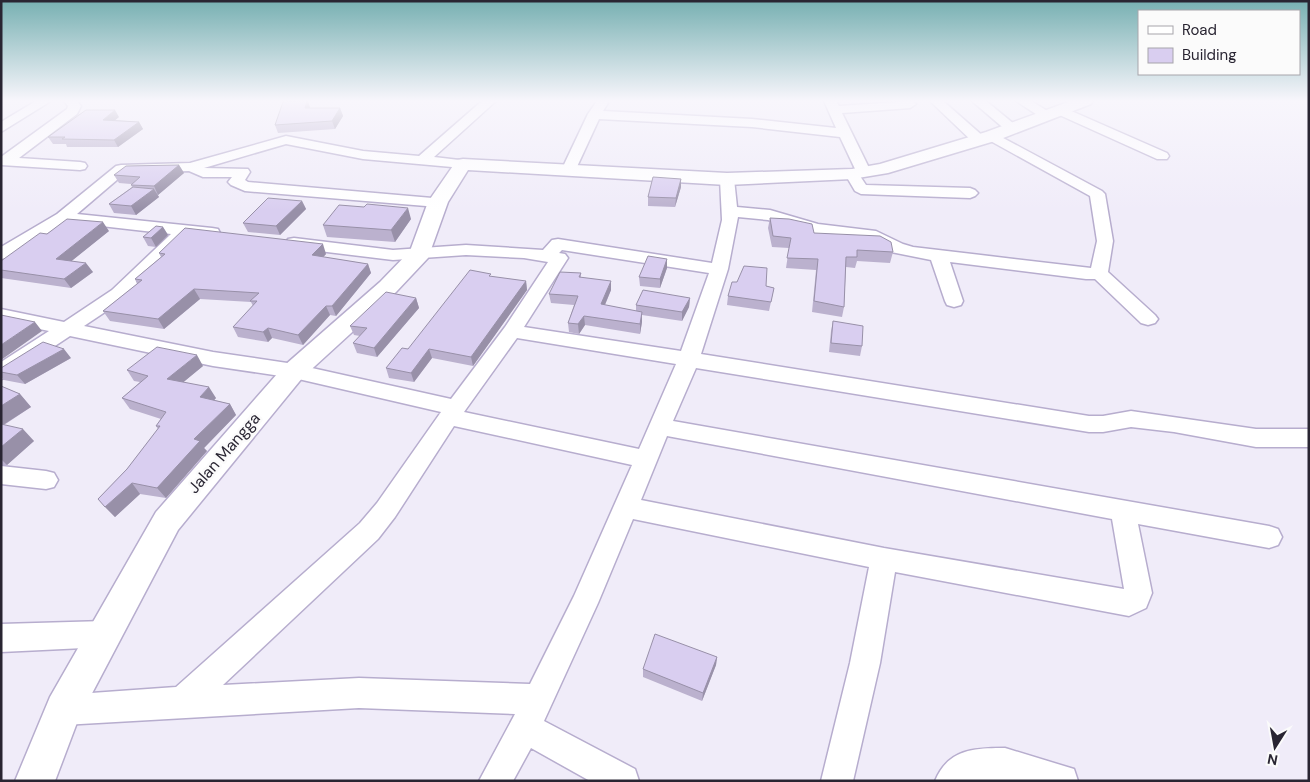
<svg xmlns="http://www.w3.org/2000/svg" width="1310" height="782" viewBox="0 0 1310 782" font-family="'DM Sans',sans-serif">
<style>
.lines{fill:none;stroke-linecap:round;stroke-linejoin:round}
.minor-casing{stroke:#b7adce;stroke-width:3}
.tertiary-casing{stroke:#b7adce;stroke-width:3}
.minor{fill:#fff;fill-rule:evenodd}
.tertiary{fill:#fff;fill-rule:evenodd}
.wall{fill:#bbb1ce}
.shaded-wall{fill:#9890a8}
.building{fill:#d9cef0;stroke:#9890a8}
.labels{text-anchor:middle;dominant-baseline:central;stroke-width:5;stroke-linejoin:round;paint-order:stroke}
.street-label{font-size:16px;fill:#292532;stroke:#fbfbfb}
</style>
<rect width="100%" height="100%" fill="#f0ecf9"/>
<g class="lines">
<g class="minor-casing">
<path id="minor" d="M36,101H51L1,132V122Z
M64,101H77L81,106L77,114L19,158L80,162L85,163L87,166L85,169L80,170L1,165V157L67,109L68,106Z
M482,101H496L434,157L468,161L470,164L468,167L463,168L363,159L286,144L204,168L248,169L250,172L245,180L248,182L444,199L446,202L444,205L438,207L245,191L231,185L228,182L232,177H203L189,171L125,173L77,214L212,228L218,229L220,233L218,237L212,238L187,235L126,298L84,326L213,352L294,364L451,399L505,327L548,262L524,258L466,255L393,260L294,248L288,247L286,243L288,239L294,238L393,250L466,245L543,250L552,240L558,239L712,263L722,220L720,179L722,176H732L734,179L737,207L770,210L818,224L876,231L903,244L913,247L1091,268L1097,241L1090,196L987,139L985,136L992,132L1102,191L1105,194L1113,241L1108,272L1155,315L1158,319L1155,323L1148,325L1141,323L1095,279H1086L950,262L963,301L961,305L954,307L947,305L945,301L931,260L891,252L872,241L816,234L768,220L738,217L728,269L701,354L1089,416H1103L1131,411L1256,429H1309V447H1256L1174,432L1131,427L1103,432H1089L696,368L673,421L1269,526L1278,529L1282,537L1278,545L1269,548L1138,524L1152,593L1146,608L1129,616L895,572L880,663L853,781H821L850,663L869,567L633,519L598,603L544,721L635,769L639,781H590L531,748L513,781H479L515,714L359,708L63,725L52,721L48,710L52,699L63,695L176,687L360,523L377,503L441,412L294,378L213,366L70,336L8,377L1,379V362L49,331L1,321V309L64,322L112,290L171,234L66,222L7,258L1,259V247L57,214L116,166L121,165L190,163L286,136L363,151L419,156ZM562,250L709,273L681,351L524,327L568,258L565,254L559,253ZM517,338L676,364L639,449L464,412ZM454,426L632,465L574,596L530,684L359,678L223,685L378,539L395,517ZM667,436L1112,519L1124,589L884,548L641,500Z
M597,101H607L608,103L603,111L752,119L836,128L824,101H836L839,106L913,101L916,104L910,108L842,113L871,172L869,175L860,176L866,185L970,188L975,190L978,193L975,196L970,198L861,194L855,191L845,174L847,171H856L840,137L752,127L599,119L575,171L573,174H563L561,171L588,114Z
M930,101H943L984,137L986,140L984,143H974Z
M972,101H986L1019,128L1017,131H1007Z
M1016,101H1031L1054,115L1047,119L1042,118Z
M1060,106L1167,153L1169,156L1167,159H1157L1055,113L1054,110L1055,107Z
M1,466L46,471L54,473L58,480L54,487L46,489L1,484Z
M105,621L115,624L119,634L115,644L105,647L1,652V624Z
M1005,748L1074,769L1078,781H935C948,749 974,748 1005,748Z"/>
</g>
<g class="tertiary-casing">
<path id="tertiary" d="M1071,101H1093L1091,104L998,140L888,173L852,179L727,185L468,170L448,202L428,258L396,292L303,377L178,530L78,720L55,781H15L50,697L156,512L285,365L380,282L410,251L428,202L457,160L463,159L727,173L852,169L880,164L986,132Z"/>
</g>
<use href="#minor" class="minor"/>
<use href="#tertiary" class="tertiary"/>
</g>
<path class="wall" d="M308,101L310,108H340L343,116L335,129L278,133L275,125Z
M119,117L115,120L139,122L143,129L118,147H67L66,144H53L48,137Z
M179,165L184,173L158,195L157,194L159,197L136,215L114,213L109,204L132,187L131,184L119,183L114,175Z
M681,179V187L675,207L648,206V197Z
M302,201L306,209L280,235L248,232L243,223Z
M770,218L814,233L893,252L890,263L857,261L855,268L846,267L844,307L842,317L812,312L816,270L786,268L789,248L772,247L768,228Z
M411,219L395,242L327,237L323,225Z
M163,227L168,235L156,247L148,246L143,237Z
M109,231L71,261L93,272L71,288L1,278V261L47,234Z
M159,253L326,254L323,257L368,264L371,273L336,316L330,315L303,345L272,338L268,342L238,337L233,327L253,306L251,302L200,299L164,329L110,321L103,311L137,284L135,279L161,257Z
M667,259V268L660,288L640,286L639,277Z
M581,273V278L611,290L605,305L636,311V305L690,298L689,307L682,321L642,315V322L640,334L585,325L579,334L569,332L568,323L574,305L551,303L549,294Z
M491,277L526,281L527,290L473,366L432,358L414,382L389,378L386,368L408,349Z
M766,286L774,288L769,311L727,305L728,296Z
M416,298L419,308L377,357L357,353L353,343L360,336L354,335L350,326Z
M833,321L862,346L860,356L829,352L831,331Z
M71,358L25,384L4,380L1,377V368Z
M203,366L183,382L216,398L214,400L230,404L236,415L204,448L207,451L166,498L140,494L115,517L98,499L127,469L158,429L156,426L161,419L130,409L122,398L140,382L134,381L127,370Z
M1,386L20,394L31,407L4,425L34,441L7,465H1Z
M717,657L716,665L702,701L643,677V669Z"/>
<path class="shaded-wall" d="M308,101L310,108H305Z
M340,108L343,116L335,129L332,121Z
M115,110L119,117L107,127L103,120Z
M139,122L143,129L118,147L114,140Z
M179,165L184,173L158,195L154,186Z
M681,179V187L675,207L676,198Z
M154,189L159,197L136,215L131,206Z
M302,201L306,209L280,235L276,226Z
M408,208L411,219L395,242L391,230Z
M103,222L109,231L63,268L56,259Z
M163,227L168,235L156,247L151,238Z
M323,244L326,254L316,265L312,255Z
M667,259V268L660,288V279Z
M86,263L93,272L71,288L64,279Z
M368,264L371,273L336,316L332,306Z
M526,281L527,290L473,366L471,357Z
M611,281V290L601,314V304Z
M194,289L200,299L164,329L158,319Z
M416,298L419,308L377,357L374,348Z
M690,298L689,307L682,321V312Z
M326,306L330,315L303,345L298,335Z
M642,312V322L640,334V324Z
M584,316L585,325L579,334L578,324Z
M35,322L42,331L1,360V345Z
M268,328L272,338L268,342L263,332Z
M64,349L71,358L25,384L17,375Z
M429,349L432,358L414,382L411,373Z
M197,355L203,366L174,390L167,379Z
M209,387L216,398L207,408L200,397Z
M20,394L31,407L3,425L1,433V406Z
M230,404L236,415L204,448L207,451L166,498L157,488L194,439Z
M23,429L34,441L7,465L1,459V447Z
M132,483L140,494L115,517L105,507Z
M717,657L716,665L702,701L703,693Z"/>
<path class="building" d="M301,101H307L305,108H340L332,121L275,125L283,102Z
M86,110H115L103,120L139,122L114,140L62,139L65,137H48Z
M179,165L154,186L131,185L140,177L114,175L126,166Z
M653,177L681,179L676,198L648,197Z
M133,187L154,189L131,206L109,204Z
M268,198L302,201L276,226L243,223Z
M367,204L408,208L391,230L323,225L339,205L364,207Z
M770,218L789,219L812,224L814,233L880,236L891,242L893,252L857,250V257H846L844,307L814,301L818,259L787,258L791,238L773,236Z
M67,219L103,222L56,259L86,263L64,279L1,270V261L40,233L47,234Z
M156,226L163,227L151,238L143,237Z
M185,228L323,244L312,255L368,264L332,306H326L298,335L268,328L263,332L233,327L257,301H250L259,293L194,289L158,319L103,311L142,280L135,279L165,254L159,253Z
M648,256L667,259L660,279L639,277Z
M744,266L767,268L766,286L774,288L771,302L728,296L732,282H737Z
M470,270L491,274L489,276L526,281L471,357L429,349L411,373L386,368L402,348L408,349Z
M560,272L581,273L579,277L611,281L601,304L642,312L640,324L584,316L578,324L568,323L578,296L549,294Z
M643,290L690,298L682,312L636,305Z
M386,292L416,298L374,348L353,343L367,328L350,326Z
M1,315L35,322L1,345Z
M833,321L863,326L862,346L831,343Z
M43,342L64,349L17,375L1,372V368Z
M157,347L197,355L167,379L209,387L200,397L230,404L194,439L200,441L157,488L132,483L105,507L98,499L127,469L160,426H156L166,412L122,398L148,376L127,370Z
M1,386L20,394L1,406Z
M1,424L23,429L1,447Z
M655,634L717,657L703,693L643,669Z"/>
<linearGradient id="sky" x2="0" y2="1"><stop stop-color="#77b0b2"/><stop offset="0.48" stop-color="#f8f6fc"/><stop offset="1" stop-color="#f8f6fc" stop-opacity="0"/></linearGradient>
<rect width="1310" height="210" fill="url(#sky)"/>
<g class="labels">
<g class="street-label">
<text transform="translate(224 453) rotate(-49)">Jalan Mangga</text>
</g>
</g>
<rect width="1310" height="782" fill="none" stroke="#292532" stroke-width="5"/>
<rect x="1138" y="10" width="162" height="65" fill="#fbfbfb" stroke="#a7a5ab"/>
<rect x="1148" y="26" width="25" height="8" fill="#ffffff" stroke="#a7a5ab"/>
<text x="1182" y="35" font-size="15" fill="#292532">Road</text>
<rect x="1148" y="48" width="25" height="15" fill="#d9cef0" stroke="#a7a5ab"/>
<text x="1182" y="60" font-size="15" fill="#292532">Building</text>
<g transform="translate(1275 747) rotate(191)" stroke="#fbfbfb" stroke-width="4" paint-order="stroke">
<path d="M0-4L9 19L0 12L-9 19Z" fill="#292532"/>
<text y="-8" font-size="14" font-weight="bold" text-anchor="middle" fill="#292532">N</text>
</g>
</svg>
